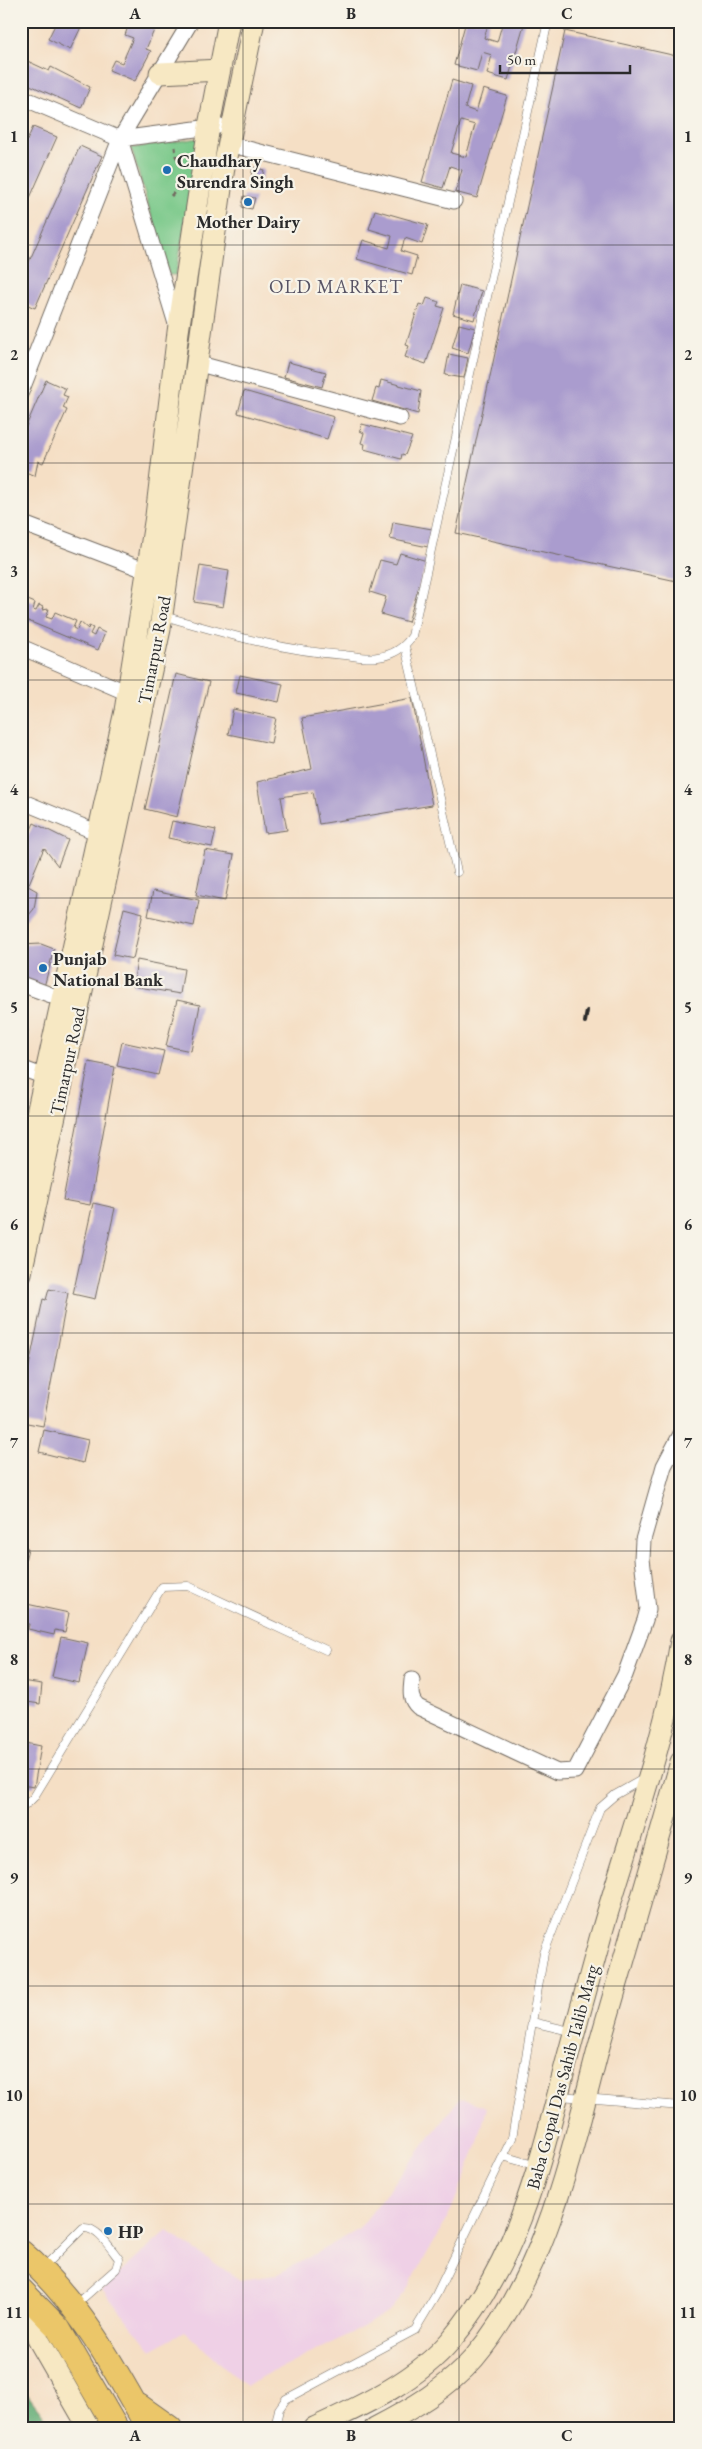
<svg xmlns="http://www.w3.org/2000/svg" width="702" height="2449" viewBox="0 0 702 2449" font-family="'EB Garamond',serif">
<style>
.built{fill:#efd0e6}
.green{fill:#78c888;stroke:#527a5a}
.forest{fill:#62ac74;stroke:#466c50}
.building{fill:#aa9cce;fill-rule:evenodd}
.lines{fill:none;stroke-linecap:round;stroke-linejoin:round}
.lane-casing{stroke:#726a61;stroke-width:9}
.street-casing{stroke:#726a61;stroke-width:17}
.secondary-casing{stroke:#726a61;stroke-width:23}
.primary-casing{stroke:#726a61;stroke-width:26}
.path{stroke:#726a61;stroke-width:3;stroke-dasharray:4 4;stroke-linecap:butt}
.lane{stroke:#fff;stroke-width:8}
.street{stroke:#fff;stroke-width:15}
.secondary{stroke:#f7e8c3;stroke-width:21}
.primary{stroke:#ebc669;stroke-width:24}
.rail{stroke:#2b2b2b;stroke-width:4}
.grid{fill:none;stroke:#2b2b2b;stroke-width:1;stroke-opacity:0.55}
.poi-dot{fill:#1f6fb2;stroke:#f7f3e8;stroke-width:2}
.labels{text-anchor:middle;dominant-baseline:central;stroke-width:4.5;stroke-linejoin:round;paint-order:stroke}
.poi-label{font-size:18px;font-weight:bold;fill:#2b2b2b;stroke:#f7f3e8;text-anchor:start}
.street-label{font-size:18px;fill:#2b2b2b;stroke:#f7f3e8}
.neighbourhood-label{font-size:19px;letter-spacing:1px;fill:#575364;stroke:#f7f3e8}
.neatline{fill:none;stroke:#2b2b2b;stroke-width:2}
.grid-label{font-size:16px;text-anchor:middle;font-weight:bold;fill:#2b2b2b}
</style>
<rect width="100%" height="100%" fill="#f7f3e8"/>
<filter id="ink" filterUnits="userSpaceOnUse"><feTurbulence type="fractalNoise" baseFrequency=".02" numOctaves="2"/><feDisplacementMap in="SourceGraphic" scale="10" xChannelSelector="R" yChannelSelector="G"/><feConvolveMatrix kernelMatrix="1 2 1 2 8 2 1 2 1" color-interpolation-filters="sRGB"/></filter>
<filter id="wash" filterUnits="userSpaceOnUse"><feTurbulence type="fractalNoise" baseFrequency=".0096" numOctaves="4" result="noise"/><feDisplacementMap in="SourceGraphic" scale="20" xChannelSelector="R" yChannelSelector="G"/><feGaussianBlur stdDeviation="1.12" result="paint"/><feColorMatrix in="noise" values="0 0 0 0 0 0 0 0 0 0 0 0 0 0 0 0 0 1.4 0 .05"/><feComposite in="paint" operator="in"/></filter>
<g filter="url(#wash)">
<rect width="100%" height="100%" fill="#f5dfc5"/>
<path class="built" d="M460,2098L487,2107L477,2146L450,2213L406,2291L390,2310L363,2327L246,2386L184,2331L151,2350L102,2289L167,2231L240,2280L276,2275L358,2230Z"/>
<path class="green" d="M200,138L176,275H169L131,148Z"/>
<path class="forest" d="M21,2386L53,2428H21Z"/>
<g id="blocks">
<path class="building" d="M21,21H30L25,32L21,30Z
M57,21H84L70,50L48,39Z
M130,21H164L160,30L155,28L146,49L151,51L135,81L109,70L114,60L122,63L133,38L125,35Z
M466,21H489L484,38L497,42L503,21H525L508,80L487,74L492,55L482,52L477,71L454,65Z
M565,31L681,57V582L456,533Z
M21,58L49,71L51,67L90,87L81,108L21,81Z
M452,80L471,86L465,108L476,112L483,89L507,96L477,198L455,192L462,170L450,166L443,188L422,182ZM461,121L475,125L466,157L451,153Z
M33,127L57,137L21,218V154Z
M80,146L102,156L35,308L21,302V280Z
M253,167L264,170L261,180L251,178Z
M244,196L255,198L252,209L242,207Z
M375,210L428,225L422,244L405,238L401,251L417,256L412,275L357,259L363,240L389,248L392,236L369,229Z
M460,285L482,291L474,320L453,314Z
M427,298L439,302L437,306L444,308L426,364L405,357L409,346L406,345L419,304L424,306Z
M459,324L475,328L468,353L452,348Z
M449,354L468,358L464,378L445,375Z
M288,362L326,372L322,387L284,377Z
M46,380L66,389L63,395L68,397L63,408L67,410L43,463L38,461L35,476L21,470V438Z
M381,380L421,391L418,414L372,401L376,388L379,389Z
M244,391L334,417L327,439L238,413Z
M362,424L412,437L405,455L402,454L401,459L364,449L365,444L361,443L364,433L360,431Z
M393,522L432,529L428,547L390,539Z
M400,553L427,561L408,622L381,614L386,597L370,592L380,560L396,564Z
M200,566L229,571L223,607L194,602Z
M23,598L35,603L33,610L36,611L39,605L43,607L42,610L49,609L46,617L52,619L55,612L76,621L73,628L77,630L80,622L88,629L89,626L93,628L90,634L94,636L97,629L105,633L98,650L21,618Z
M176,674L209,682L177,817L145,809Z
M240,675L283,684L279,702L236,693Z
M412,698L432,805L319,824L313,792L281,797L287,830L265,833L257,782L312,769L302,718Z
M233,709L276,718L271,743L228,734Z
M172,821L216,830L212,847L168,838Z
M34,823L68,840L58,866L44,848L28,886L37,891L34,909L21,924V851Z
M205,850L234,855L225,901L196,895Z
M153,891L199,900L194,926L148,916Z
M124,908L143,913L133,959L113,955Z
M41,944L54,949L44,987L21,978V945Z
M137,960L184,969L180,994L133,986Z
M177,1000L200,1005L191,1051L166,1046Z
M21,1028L28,1030L21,1048Z
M122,1042L164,1051L158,1075L117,1066Z
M89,1062L115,1067L90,1205L63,1200Z
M93,1203L115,1208L95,1299L73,1294Z
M49,1289L68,1293L43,1426L22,1422L24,1412H21V1404L43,1299L46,1300Z
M44,1430L88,1440L83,1463L39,1452Z
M21,1546L28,1548L22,1574H21Z
M22,1603L69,1613L65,1632L55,1630L54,1635L28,1629L29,1624L21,1623Z
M61,1637L88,1643L79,1683L52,1677Z
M21,1681L42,1684L40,1704L21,1701Z
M21,1742L41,1746L34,1787L21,1785Z"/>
</g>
</g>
<g filter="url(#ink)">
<use href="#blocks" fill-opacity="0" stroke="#726a61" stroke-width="1"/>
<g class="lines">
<g class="lane-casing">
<path id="lane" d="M164,616C223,633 282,651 344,655C354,656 367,659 378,657C393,655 404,648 412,636L548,21
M405,646L457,872
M21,1806L28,1803L34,1797L162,1587L188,1586L326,1650
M532,2022L574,2032
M560,2096L681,2106
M503,2156L537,2166
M43,2268L83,2228C97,2226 111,2249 119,2259L116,2269L75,2305
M275,2428L279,2409L286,2399L415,2330L436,2295L512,2138L544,1953L600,1808L615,1795L645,1778"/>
</g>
<g class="street-casing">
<path id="street" d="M21,97L120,139L177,327
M120,139L218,126
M228,144L454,201
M196,363L400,418
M21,392L120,139L191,21
M21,523L155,574
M21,647L137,697
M21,801L108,837
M21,984L70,1002
M21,1068L53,1080
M412,1680C411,1691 409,1699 418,1707L557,1772L575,1771L625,1675L645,1620L648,1609L642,1559L643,1540L664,1466L681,1434"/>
</g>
<g class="secondary-casing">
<path id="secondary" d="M160,73L220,70
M21,1187L125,711L156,516L178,332L209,126L229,21
M21,1273L160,629L224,167L254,21
M30,2299L38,2339L89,2428
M314,2428C361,2406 417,2381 451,2340C517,2261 539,2168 564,2071C576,2025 589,1980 601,1935C629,1837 665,1742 681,1641
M375,2428C410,2410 448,2388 474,2358C550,2267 571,2150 601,2039C627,1946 654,1854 681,1762"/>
</g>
<g class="primary-casing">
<path id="primary" d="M21,2252C77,2299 113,2365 148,2428
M21,2290L58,2328L116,2428
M139,2406L170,2428"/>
</g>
<path class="path" d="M175,147L176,156L183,168
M171,196L180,186"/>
<use href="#lane" class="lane"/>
<use href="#street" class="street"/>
<use href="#secondary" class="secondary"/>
<use href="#primary" class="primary"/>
<path class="rail" d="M585,1022L587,1011"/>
</g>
</g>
<path class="grid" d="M243,21V2428M459,21V2428M21,245H681M21,463H681M21,680H681M21,898H681M21,1116H681M21,1333H681M21,1551H681M21,1769H681M21,1986H681M21,2204H681"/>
<g class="poi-dot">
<circle cx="167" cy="170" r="5"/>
<circle cx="248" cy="202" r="5"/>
<circle cx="43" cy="968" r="5"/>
<circle cx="108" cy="2231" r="5"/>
</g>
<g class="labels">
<g class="poi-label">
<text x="177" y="160">Chaudhary<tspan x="177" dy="21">Surendra Singh</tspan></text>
<text x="248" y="221" text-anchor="middle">Mother Dairy</text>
<text x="53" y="958">Punjab<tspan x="53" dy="21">National Bank</tspan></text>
<text x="118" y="2231">HP</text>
</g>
<g class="street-label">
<text transform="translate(154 650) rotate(-79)">Timarpur Road</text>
<text transform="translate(67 1061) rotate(-78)">Timarpur Road</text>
<text transform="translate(562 2077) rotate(-75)">Baba Gopal Das Sahib Talib Marg</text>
</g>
<g class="neighbourhood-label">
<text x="336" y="286">OLD MARKET</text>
</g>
</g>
<rect width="702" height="2449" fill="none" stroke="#f7f3e8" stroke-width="55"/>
<path d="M500 65v8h130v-8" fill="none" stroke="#2b2b2b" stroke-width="2.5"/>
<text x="507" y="65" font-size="15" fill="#2b2b2b" stroke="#f7f3e8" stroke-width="4" paint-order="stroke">50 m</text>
<rect x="28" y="28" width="646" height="2394" class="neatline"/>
<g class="grid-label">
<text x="135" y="19">A</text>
<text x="351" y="19">B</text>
<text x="567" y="19">C</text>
<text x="14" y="142">1</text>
<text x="688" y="142">1</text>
<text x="14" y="360">2</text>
<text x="688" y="360">2</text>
<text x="14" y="577">3</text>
<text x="688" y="577">3</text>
<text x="14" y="795">4</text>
<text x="688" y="795">4</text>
<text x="14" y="1013">5</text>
<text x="688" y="1013">5</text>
<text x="14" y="1230">6</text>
<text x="688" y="1230">6</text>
<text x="14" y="1448">7</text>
<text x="688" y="1448">7</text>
<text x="14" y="1665">8</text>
<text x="688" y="1665">8</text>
<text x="14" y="1883">9</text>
<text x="688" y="1883">9</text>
<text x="14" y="2101">10</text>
<text x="688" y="2101">10</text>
<text x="14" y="2318">11</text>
<text x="688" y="2318">11</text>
<text x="135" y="2441">A</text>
<text x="351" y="2441">B</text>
<text x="567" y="2441">C</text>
</g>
</svg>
